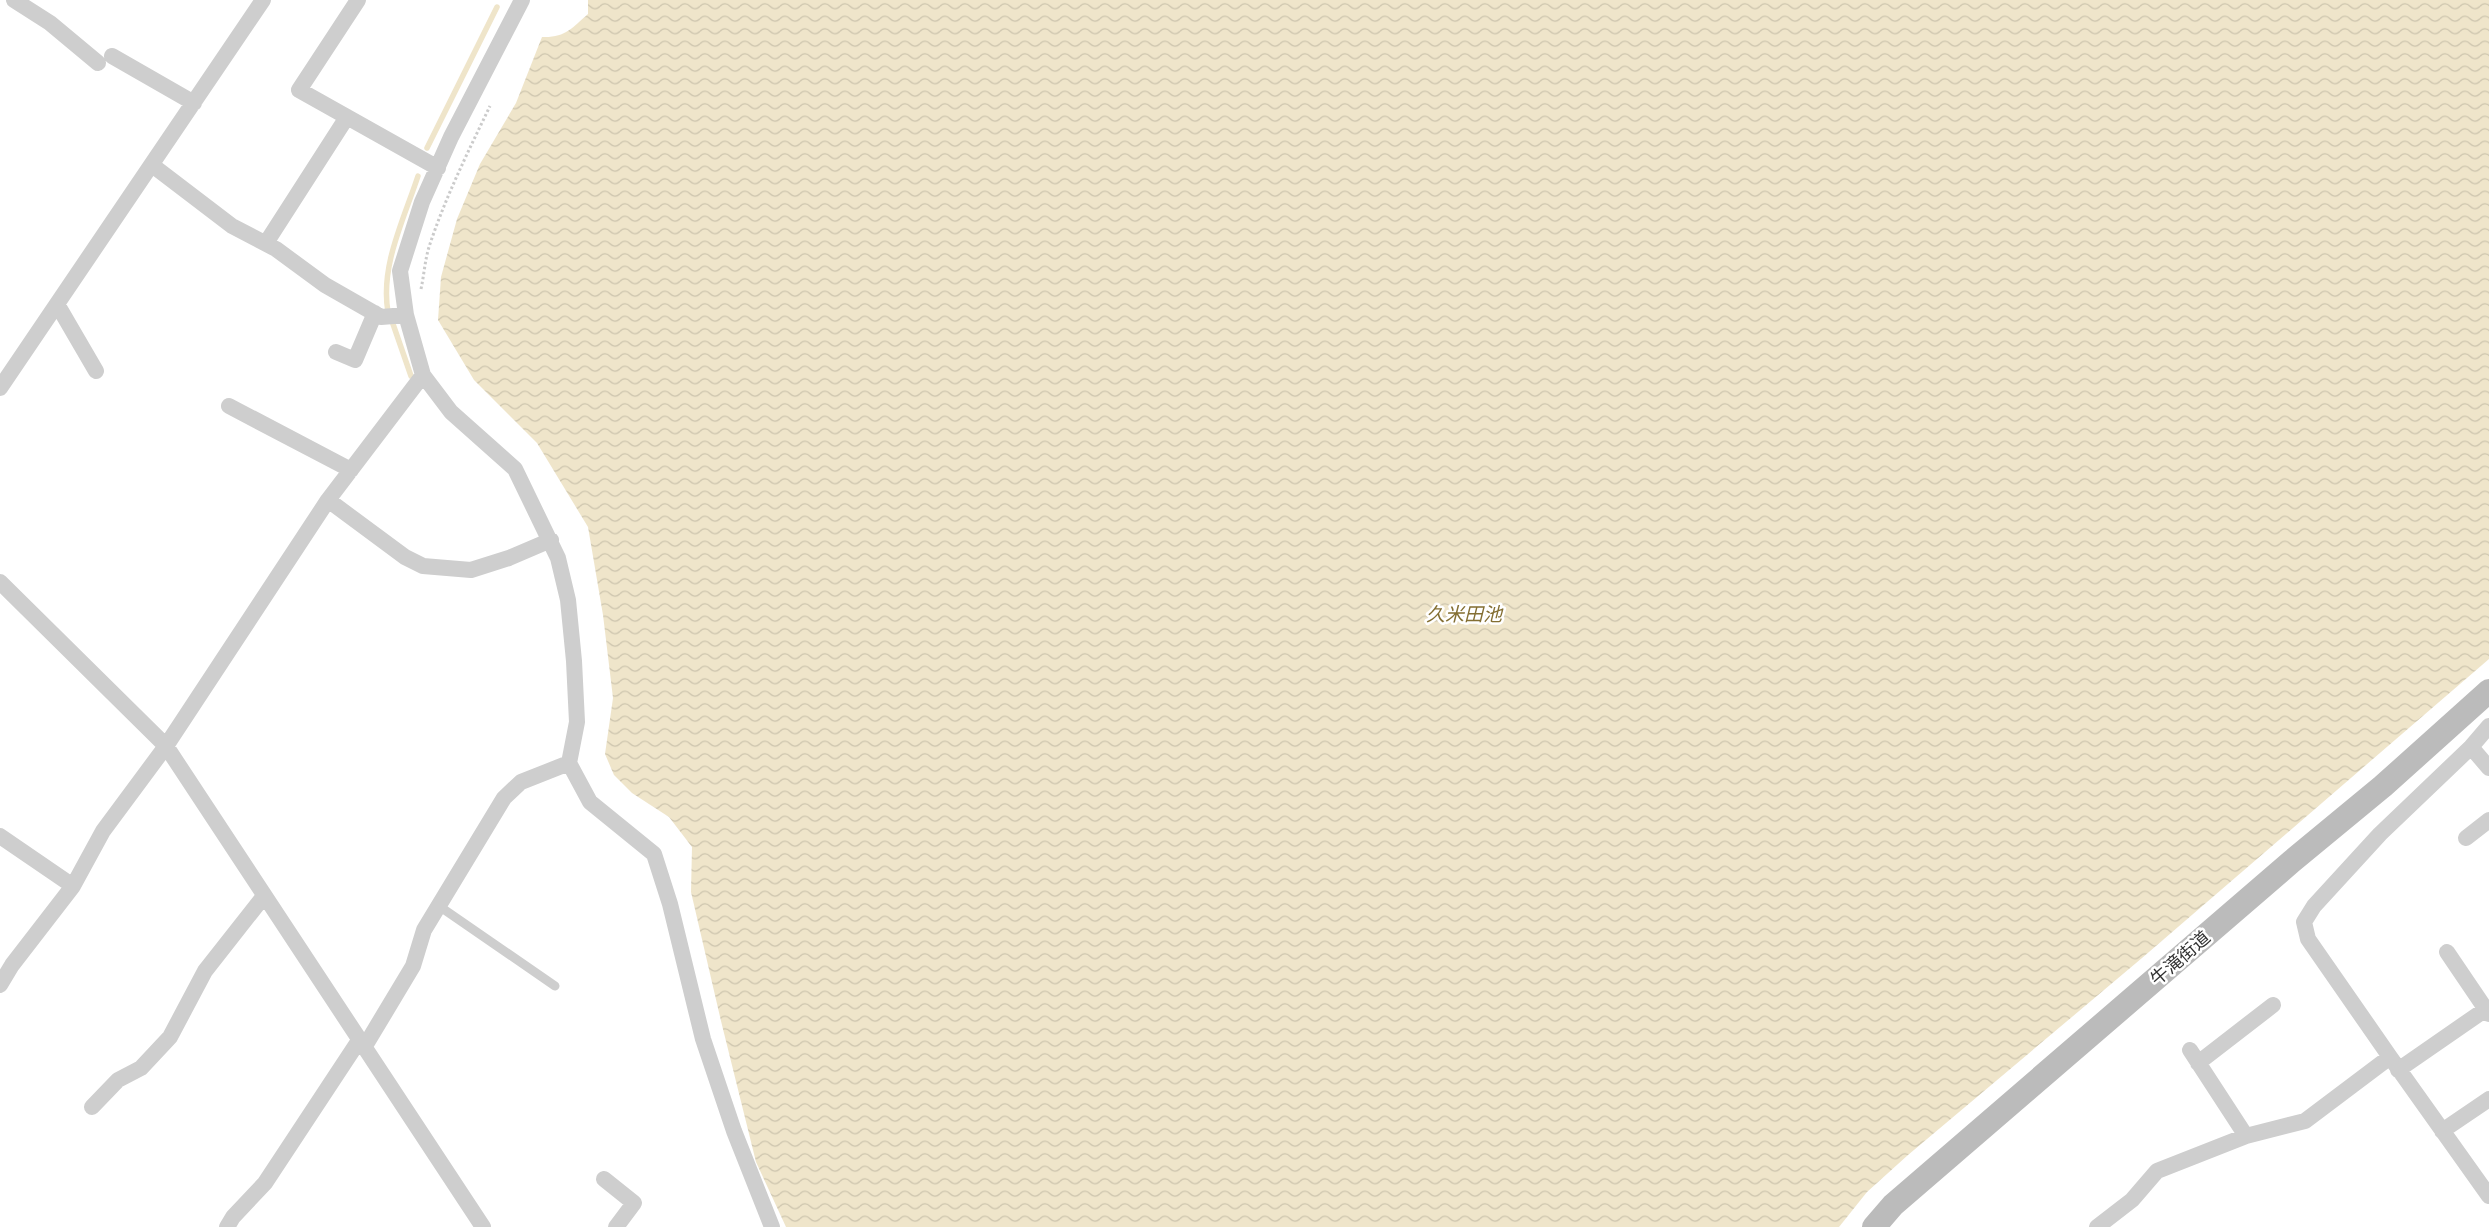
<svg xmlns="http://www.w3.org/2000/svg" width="2489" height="1227" viewBox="0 0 2489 1227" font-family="'DejaVu Sans','Noto Sans JP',sans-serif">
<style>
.water{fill:url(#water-waves)}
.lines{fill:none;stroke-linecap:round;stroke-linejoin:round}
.stream{stroke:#efe5ca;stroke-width:5.5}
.path{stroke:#cbcbcb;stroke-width:3;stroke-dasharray:2.5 2.5;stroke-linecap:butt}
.lane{stroke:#cecece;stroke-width:9}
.street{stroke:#cecece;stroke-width:16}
.secondary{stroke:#bbb;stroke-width:24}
.labels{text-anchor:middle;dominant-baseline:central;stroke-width:5;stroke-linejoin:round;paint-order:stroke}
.street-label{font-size:18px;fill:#313131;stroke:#fff}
.water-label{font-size:19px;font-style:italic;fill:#846f33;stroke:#fff}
</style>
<defs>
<pattern id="water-waves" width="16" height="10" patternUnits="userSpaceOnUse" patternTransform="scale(1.25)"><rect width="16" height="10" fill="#efe5ca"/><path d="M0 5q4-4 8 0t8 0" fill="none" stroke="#cdc5ae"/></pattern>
</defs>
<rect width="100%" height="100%" fill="#fff"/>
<path class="water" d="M588,0H2489V659L2142,958L1908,1155L1867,1192L1839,1227H786L756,1162L721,1021L691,892L692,847L669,817L632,793L614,775L605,754L613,698L603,615L588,527L537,443L474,380L438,320L441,277L457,219L480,164L516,103L542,37C565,38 572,28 588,14Z"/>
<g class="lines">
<path class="stream" d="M427,148L497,7
M388,312C380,266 404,219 418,176
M393,324L411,376"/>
<path class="path" d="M421,289C424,275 425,260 429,247C445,198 468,152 490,106"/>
<path class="lane" d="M439,906L555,986"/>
<path class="street" d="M14,0L50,23L98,63
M358,0L299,90L438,168
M522,0L451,137L422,202L400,271L406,315L423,375L451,412L515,469L558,558L568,600L574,661L577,722L569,763L590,802L654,854L670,904L703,1039L734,1131L772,1227
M112,56L194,103
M152,165L232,226L276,249L325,285L381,317L406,315
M266,243L347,117
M57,304L96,371
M336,352L355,360L375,313
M0,388L263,0
M229,406L351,470
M328,500L405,557L423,566L471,570L509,558L551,540
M0,582L166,746L483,1227
M2489,726L2471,747L2380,834L2314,906L2304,922L2308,939L2390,1057L2489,1196
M2471,747L2489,768
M0,836L73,886
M2466,838L2489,820
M2447,952L2489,1014
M0,985L12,965L73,886L103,831L166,746L328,500L423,375
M365,1046L413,966L424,930L504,798L521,782L569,763
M2190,1050L2246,1136
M2198,1063L2273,1005
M2398,1070L2486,1009
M92,1107L118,1080L141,1068L170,1037L205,971L264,896
M2442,1131L2489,1099
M604,1179L634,1203L616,1227
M227,1227L233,1217L265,1183L360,1039
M2097,1227L2132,1200L2157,1171L2246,1136L2305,1121L2390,1057"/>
<path class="secondary" d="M1874,1227L1893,1205L2291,862L2383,786L2489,691"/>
</g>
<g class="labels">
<g class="street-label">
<text transform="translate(2180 958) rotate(-41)">牛滝街道</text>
</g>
<g class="water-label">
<text x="1464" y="614">久米田池</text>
</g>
</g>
</svg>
